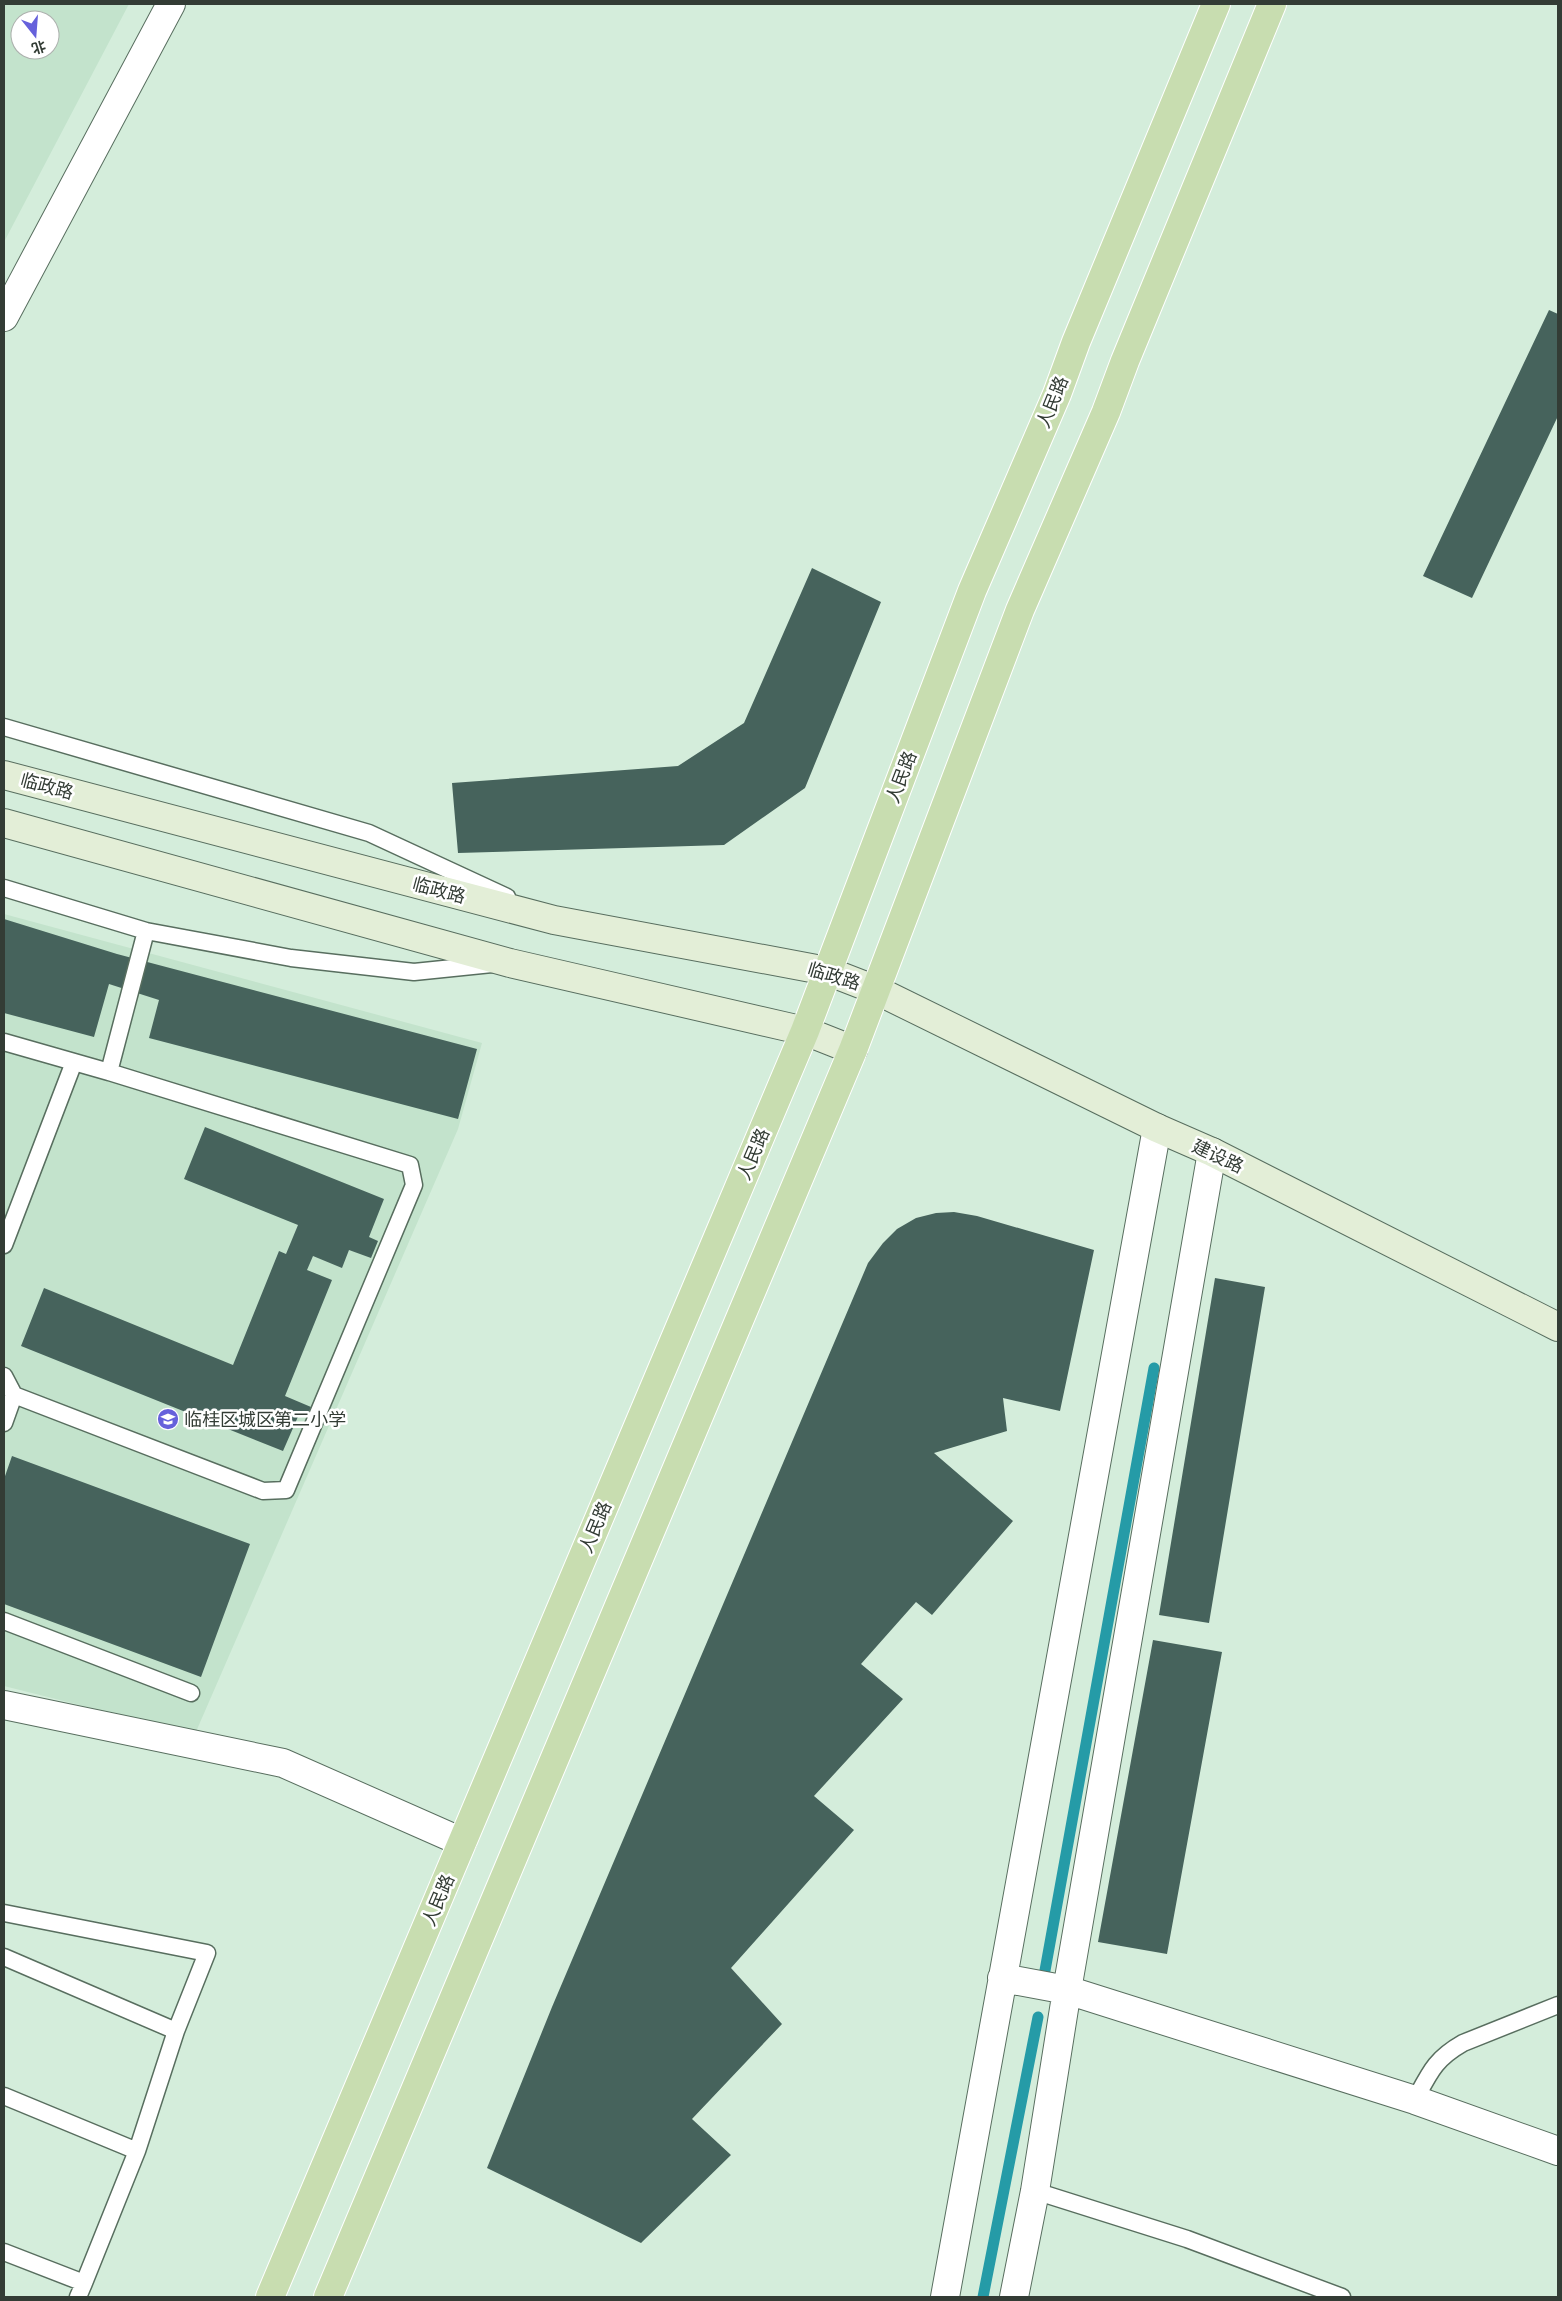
<svg xmlns="http://www.w3.org/2000/svg" width="1562" height="2301" viewBox="0 0 1562 2301" font-family="Quicksand,'Noto Sans SC',sans-serif">
<style>
.built{fill:#c3e3cc;fill-rule:evenodd}
.lines{fill:none;stroke-linecap:round;stroke-linejoin:round}
.stream{stroke:#259ba7;stroke-width:11}
.building{fill:#46635c}
.lane-casing{stroke:#586e5f;stroke-width:19}
.street-casing{stroke:#586e5f;stroke-width:30}
.secondary-casing{stroke:#586e5f;stroke-width:30}
.primary-casing{stroke:#fff;stroke-width:30}
.lane{stroke:#fff;stroke-width:16}
.street{stroke:#fff;stroke-width:28}
.secondary{stroke:#e3eed7;stroke-width:28}
.primary{stroke:#c8ddb0;stroke-width:28}
.labels{text-anchor:middle;dominant-baseline:central;stroke-width:5;stroke-linejoin:round;paint-order:stroke}
.street-label{font-size:18px;fill:#333c35;stroke:#fff}
.poi-label{font-size:18px;fill:#333c35;stroke:#fff;text-anchor:start}
</style>
<rect width="100%" height="100%" fill="#d4eddb"/>
<path class="built" d="M4,4H129L4,242ZM20,20H50V50H20Z
M4,914L482,1043L458,1129L195,1734L4,1686Z"/>
<g class="lines">
<path class="stream" d="M1044,1976L1154,1368
M983,2297L1038,2017"/>
</g>
<path class="building" d="M1549,310L1558,314V416L1472,598L1423,576Z
M812,568L881,602L805,788L724,845L458,853L452,783L678,766L744,723Z
M4,919L117,954L477,1049L458,1119L149,1038L159,1000L109,984L94,1037L4,1013Z
M205,1127L384,1199L369,1237L378,1241L371,1258L349,1250L342,1268L313,1256L307,1270L332,1280L285,1396L311,1407L308,1415L300,1412L283,1451L21,1346L44,1288L233,1365L279,1251L286,1254L298,1225L184,1179Z
M954,1212L977,1216L1094,1250L1060,1411L1003,1398L1007,1431L934,1453L1013,1521L932,1615L916,1602L861,1664L903,1699L814,1796L854,1830L731,1968L782,2024L692,2119L731,2155L641,2243L487,2168L552,2007L868,1263L883,1243L897,1229L916,1218L936,1213Z
M1215,1278L1265,1287L1209,1623L1159,1615Z
M12,1456L250,1544L201,1677L4,1604V1479Z
M1153,1640L1222,1652L1167,1954L1098,1942Z"/>
<g class="lines">
<g class="lane-casing">
<path id="lane" d="M4,727L369,833L507,897
M4,888L146,931L291,958L414,972L492,964
M4,1042L109,1072L146,931
M4,1245L74,1062
M4,1376L14,1395L263,1491L286,1490L414,1185L410,1165L109,1072
M4,1423L14,1395
M4,1621L191,1693
M4,1913L207,1953L176,2031L137,2151L84,2283L4,2252
M4,1957L176,2031
M4,2096L137,2151
M1415,2100C1430,2072 1435,2059 1463,2043L1558,2005
M1035,2191L1187,2239L1342,2297
M78,2297L84,2283"/>
</g>
<g class="street-casing">
<path id="street" d="M4,317L171,4
M4,1705L283,1763L462,1842
M1002,1978L1067,1990L1415,2100L1558,2151
M945,2297L1157,1128
M1014,2297L1035,2191L1067,1990L1212,1152"/>
</g>
<g class="secondary-casing">
<path id="secondary" d="M4,775L554,920L827,971L876,990L1157,1128L1212,1152L1558,1327
M4,823L510,963L805,1031L853,1050"/>
</g>
<g class="primary-casing">
<path id="primary" d="M270,2297L805,1031L972,591L1057,394L1076,342L1216,4
M328,2297L853,1050L1020,610L1106,412L1125,361L1272,4"/>
</g>
<use href="#lane" class="lane"/>
<use href="#street" class="street"/>
<use href="#secondary" class="secondary"/>
<use href="#primary" class="primary"/>
</g>
<defs>
<g id="school-disc" transform="scale(1.125)"><circle r="9.5" fill="#6661db" stroke="#fff"/><path d="M0-5L7-2L0 1L-7-2ZM-4 1L0 2.5L4 1V4Q0 6-4 4Z" fill="#fff"/></g>
</defs>
<g fill-rule="evenodd">
<use href="#school-disc" x="168" y="1419"/>
</g>
<g class="labels">
<g class="street-label">
<text transform="translate(1052 402) rotate(-68)">人民路</text>
<text transform="translate(901 777) rotate(-69)">人民路</text>
<text transform="translate(47 786) rotate(15)">临政路</text>
<text transform="translate(439 890) rotate(15)">临政路</text>
<text transform="translate(834 976) rotate(17)">临政路</text>
<text transform="translate(753 1154) rotate(-67)">人民路</text>
<text transform="translate(1218 1156) rotate(25)">建设路</text>
<text transform="translate(595 1527) rotate(-67)">人民路</text>
<text transform="translate(438 1900) rotate(-67)">人民路</text>
</g>
<g class="poi-label">
<text x="184" y="1419">临桂区城区第二小学</text>
</g>
</g>
<rect width="1562" height="2301" fill="none" stroke="#333c35" stroke-width="10"/>
<g transform="translate(35 35) rotate(163)"><circle r="24" fill="#ffffff" stroke="#adb1ae"/>
<path d="M0-4L9 19L0 12L-9 19Z" fill="#6661db"/>
<text y="-8" font-size="14" font-weight="bold" text-anchor="middle" fill="#333c35">北</text>
</g>
</svg>
